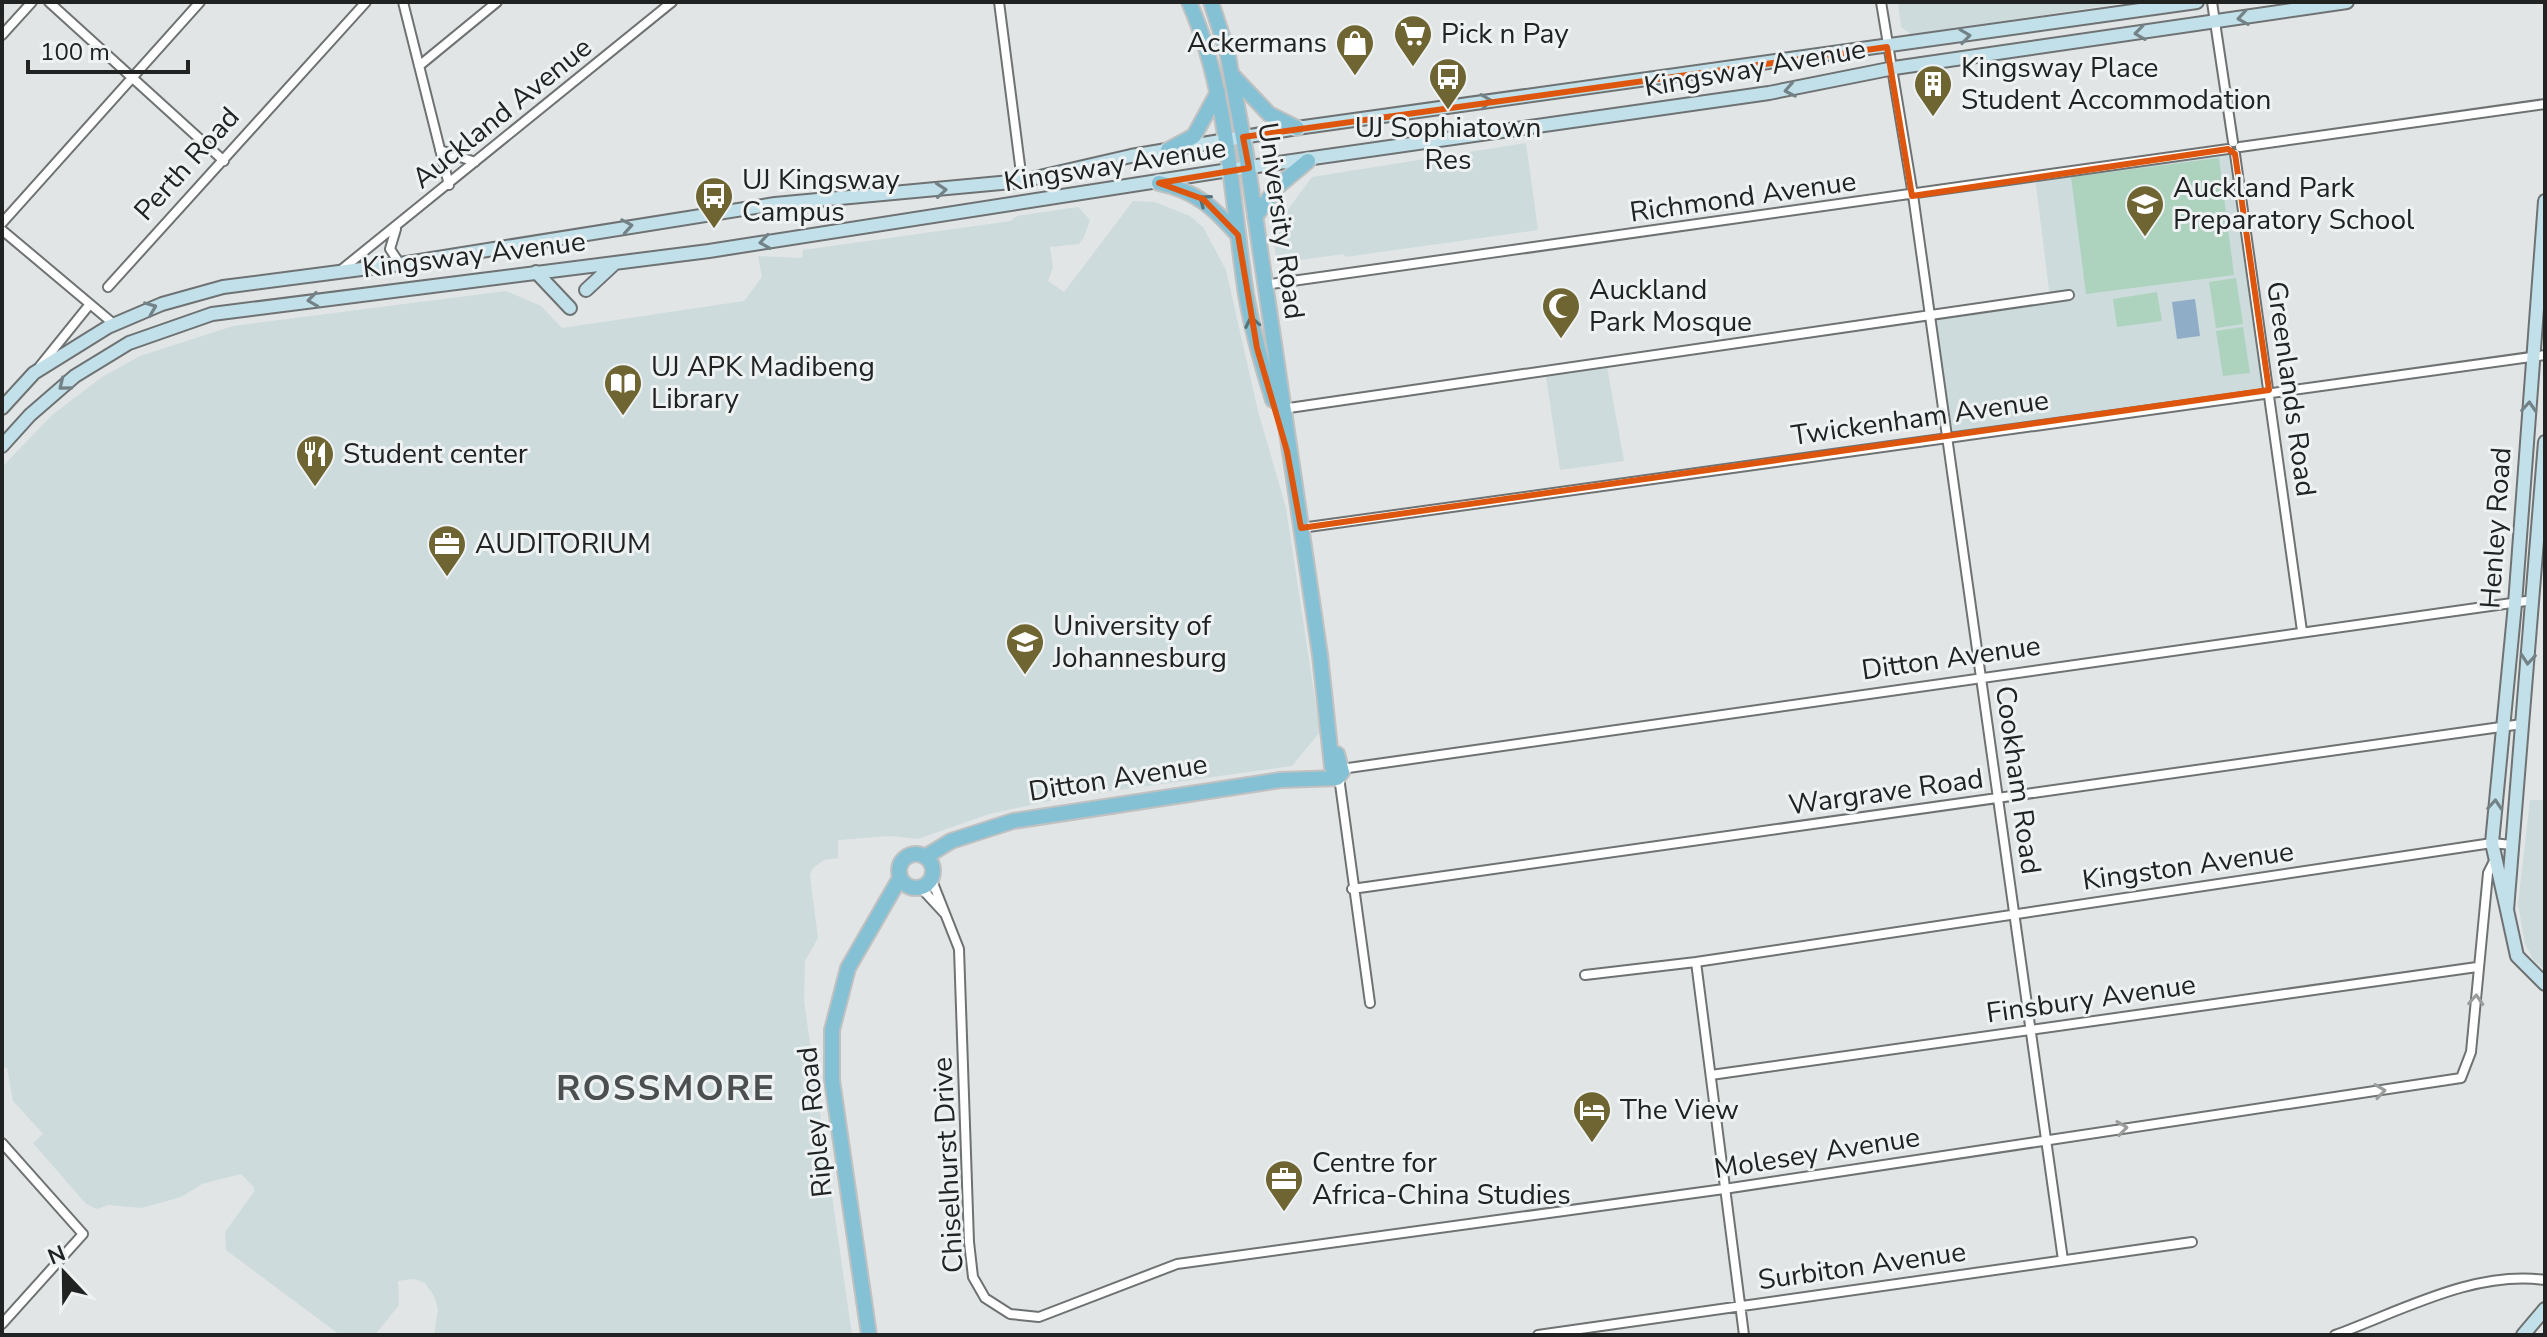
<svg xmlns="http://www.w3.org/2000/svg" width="2547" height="1337" viewBox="0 0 2547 1337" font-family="'Nunito Sans',sans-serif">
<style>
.built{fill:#cddbdc}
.green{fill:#add3bf}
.water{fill:#90adc7}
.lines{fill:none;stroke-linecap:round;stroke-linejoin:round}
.street-casing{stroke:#6e7272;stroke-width:12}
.secondary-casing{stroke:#6e7272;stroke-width:16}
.primary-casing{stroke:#c1c1c1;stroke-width:18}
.street{stroke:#fff;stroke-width:8}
.secondary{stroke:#c2e0ea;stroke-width:12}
.primary{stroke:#84c1d5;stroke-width:14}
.oneway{stroke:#728286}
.oneway2{stroke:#52727c}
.oneway3{stroke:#9b9c9c}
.marked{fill:none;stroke:#de560d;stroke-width:6;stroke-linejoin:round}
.labels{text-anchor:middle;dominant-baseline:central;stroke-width:6;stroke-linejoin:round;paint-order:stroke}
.poi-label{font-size:28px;fill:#212323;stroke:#eef2f3;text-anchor:start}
.street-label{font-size:28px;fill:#212323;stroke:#eef2f3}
.district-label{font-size:36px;font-weight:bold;letter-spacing:2px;fill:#4b4f50;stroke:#eef2f3}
</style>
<rect width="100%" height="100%" fill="#e1e5e6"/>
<path class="built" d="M1898,2H2130L1912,35L1901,27Z
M1526,143L1538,230L1345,257L1344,254L1277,263L1272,231L1312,177Z
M2228,147L2235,154L2269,390L1945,437L1929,315L2050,298L2035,177Z
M1133,201L1155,202L1190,216L1203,227L1226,270L1258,411L1286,508L1320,732L1292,766L1068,797L989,814L918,839L891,836L838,840V858L824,860L812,869L810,876L818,938L805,961L804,1001L852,1335H434L438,1309L434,1296L425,1283L414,1279L398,1281L399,1305L375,1335H340L226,1250L225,1232L254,1192V1187L241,1174L202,1184L181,1197L142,1208L108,1205L97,1209L86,1204L33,1143L43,1134L13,1101L7,1068H2V467L52,415L102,377L140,356L233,326L506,291L541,306L562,328L744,301L762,277L758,256L802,258L803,250L1011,221L1017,216L1078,207L1090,220L1084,237L1079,244L1050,247L1053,267L1048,281L1064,292Z
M1606,361L1624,461L1560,470L1545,370Z
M2530,800H2545V970L2533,959L2525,944L2518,904Z"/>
<path class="green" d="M2219,158L2234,275L2086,294L2071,177Z
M2236,278L2243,324L2216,328L2209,282Z
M2157,292L2162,321L2117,327L2113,299Z
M2243,327L2250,373L2223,376L2216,331Z"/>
<path class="water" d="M2195,299L2200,336L2177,339L2172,302Z"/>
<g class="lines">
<g class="street-casing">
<path id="street" d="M49,2L224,161
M403,2L449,185
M999,2L1022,181
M1881,2L1913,195L2063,1260
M2212,2L2233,142
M2,35L32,2
M419,66L497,2
M2240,147L2545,104
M440,150L475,162
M2235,154L2302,631
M2,223L200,2
M396,229L390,249L400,264
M2,230L115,325
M341,270L672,2
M1264,285L2228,149
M108,287L366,2
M40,366L90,304
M1282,409L2069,295
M1301,528L2545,355
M1341,769L2533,600
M1339,777L1370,1003
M931,878L959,949L969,1242L973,1277L985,1298L1010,1314L1039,1317L1177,1264L1724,1189L2461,1078L2471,1052L2488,873L2495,859
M920,887L945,914
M1352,889L2522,724
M1696,962L1744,1335
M1585,975L1696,962L2492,843L2512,845
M1711,1075L2477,967
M2,1143L83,1234L2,1324
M1538,1335L2192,1242
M2335,1335C2401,1311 2474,1270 2545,1280"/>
</g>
<g class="secondary-casing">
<path id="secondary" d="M536,272L570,308
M586,290L614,264
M2,408L34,373L108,327L162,304L223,287L400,264L775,204L1022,181L1131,156L1297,128L2197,2
M2545,442L2507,910L2517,956L2545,984
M2,446L30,415L75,376L129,343L212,314L709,251L1229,170L1769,93L1894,68L2347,2
M2507,910L2492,843L2515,604L2545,201
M2523,1335L2545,1309"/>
</g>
<g class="primary-casing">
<path id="primary" d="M1189,2C1229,93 1231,197 1246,294C1252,330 1262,365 1273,400
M1211,2L1227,51L1246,154L1320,655L1332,767
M1233,76L1269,114L1297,128
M1168,150L1194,136L1218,92
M1159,183C1196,191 1213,207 1238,235
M1255,217L1278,186L1308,161
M899 871a17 17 0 1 1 34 0a17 17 0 1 1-34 0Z
M925,857L951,841L1013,821L1281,780L1337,778L1342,772L1337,754
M869,1335L832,1080V1030L848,968L900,878"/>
</g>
<use href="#street" class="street"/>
<use href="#secondary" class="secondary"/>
<use href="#primary" class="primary"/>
</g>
<defs><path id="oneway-chevron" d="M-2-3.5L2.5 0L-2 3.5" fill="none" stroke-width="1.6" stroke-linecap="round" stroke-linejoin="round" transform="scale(2)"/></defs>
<g class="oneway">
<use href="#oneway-chevron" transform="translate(2243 18) rotate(171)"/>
<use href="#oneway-chevron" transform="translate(2140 33) rotate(172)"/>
<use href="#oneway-chevron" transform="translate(1965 36) rotate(-8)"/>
<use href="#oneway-chevron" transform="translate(1790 90) rotate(169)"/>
<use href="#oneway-chevron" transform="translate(1486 101) rotate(-8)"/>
<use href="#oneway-chevron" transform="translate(941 190) rotate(-5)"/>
<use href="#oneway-chevron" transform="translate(627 226) rotate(-10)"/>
<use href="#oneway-chevron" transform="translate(765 242) rotate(171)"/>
<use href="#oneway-chevron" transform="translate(313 300) rotate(172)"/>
<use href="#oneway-chevron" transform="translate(151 308) rotate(-22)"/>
<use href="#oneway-chevron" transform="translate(64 385) rotate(141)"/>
<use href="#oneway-chevron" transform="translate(2529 407) rotate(-86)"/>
<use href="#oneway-chevron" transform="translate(2528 659) rotate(95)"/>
<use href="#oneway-chevron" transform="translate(2495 805) rotate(-86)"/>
</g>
<g class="oneway2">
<use href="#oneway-chevron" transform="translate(1204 200) rotate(-144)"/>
<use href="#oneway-chevron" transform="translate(1252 322) rotate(-101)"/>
</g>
<g class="oneway3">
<use href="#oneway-chevron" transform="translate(2476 1000) rotate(-86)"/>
<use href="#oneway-chevron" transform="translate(2380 1091) rotate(-8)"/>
<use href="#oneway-chevron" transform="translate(2122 1128) rotate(-8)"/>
</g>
<path class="marked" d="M1887,47L1912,196L2228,149L2235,154L2269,390L1301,528L1287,451L1257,348L1238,235L1203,199L1159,183L1249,168L1243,137Z"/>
<defs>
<g id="supermarket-pin" transform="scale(2)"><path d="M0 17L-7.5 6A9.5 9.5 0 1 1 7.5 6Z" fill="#6e6532" stroke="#eef2f3"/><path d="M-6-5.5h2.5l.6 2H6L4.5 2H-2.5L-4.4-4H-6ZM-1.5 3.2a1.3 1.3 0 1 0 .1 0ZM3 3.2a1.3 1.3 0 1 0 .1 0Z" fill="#fff"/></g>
<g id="shop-pin" transform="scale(2)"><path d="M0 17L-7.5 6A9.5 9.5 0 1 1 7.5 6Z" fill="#6e6532" stroke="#eef2f3"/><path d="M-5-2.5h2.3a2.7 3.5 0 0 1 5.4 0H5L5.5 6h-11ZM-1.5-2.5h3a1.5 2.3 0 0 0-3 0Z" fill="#fff"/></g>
<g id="bus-pin" transform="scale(2)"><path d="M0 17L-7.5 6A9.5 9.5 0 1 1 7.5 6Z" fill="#6e6532" stroke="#eef2f3"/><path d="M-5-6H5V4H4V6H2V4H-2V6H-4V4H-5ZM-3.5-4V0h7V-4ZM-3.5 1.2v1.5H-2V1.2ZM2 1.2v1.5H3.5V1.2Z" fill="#fff"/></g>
<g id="building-pin" transform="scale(2)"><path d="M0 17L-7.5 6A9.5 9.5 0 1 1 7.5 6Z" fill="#6e6532" stroke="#eef2f3"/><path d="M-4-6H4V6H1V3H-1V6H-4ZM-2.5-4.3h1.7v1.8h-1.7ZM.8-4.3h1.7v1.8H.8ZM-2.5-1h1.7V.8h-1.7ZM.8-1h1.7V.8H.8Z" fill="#fff"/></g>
<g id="school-pin" transform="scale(2)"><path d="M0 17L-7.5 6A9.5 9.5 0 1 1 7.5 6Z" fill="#6e6532" stroke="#eef2f3"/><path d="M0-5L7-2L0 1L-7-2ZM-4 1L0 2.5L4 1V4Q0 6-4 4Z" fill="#fff"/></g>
<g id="mosque-pin" transform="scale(2)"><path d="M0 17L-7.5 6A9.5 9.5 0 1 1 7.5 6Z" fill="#6e6532" stroke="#eef2f3"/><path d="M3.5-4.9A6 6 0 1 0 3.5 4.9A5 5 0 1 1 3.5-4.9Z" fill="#fff"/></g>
<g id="library-pin" transform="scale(2)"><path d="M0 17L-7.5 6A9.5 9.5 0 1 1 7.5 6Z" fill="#6e6532" stroke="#eef2f3"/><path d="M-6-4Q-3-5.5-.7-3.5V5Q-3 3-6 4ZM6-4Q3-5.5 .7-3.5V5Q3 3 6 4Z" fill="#fff"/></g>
<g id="restaurant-pin" transform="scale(2)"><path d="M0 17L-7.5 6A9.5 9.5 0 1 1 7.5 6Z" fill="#6e6532" stroke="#eef2f3"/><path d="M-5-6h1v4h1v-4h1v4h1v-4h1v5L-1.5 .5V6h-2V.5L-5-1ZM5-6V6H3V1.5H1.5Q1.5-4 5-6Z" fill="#fff"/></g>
<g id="office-pin" transform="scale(2)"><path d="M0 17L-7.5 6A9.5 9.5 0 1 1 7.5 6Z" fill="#6e6532" stroke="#eef2f3"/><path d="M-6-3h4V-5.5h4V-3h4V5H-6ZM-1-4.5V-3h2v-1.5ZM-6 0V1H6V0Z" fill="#fff"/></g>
<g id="university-pin" transform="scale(2)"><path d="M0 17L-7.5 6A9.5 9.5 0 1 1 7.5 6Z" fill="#6e6532" stroke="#eef2f3"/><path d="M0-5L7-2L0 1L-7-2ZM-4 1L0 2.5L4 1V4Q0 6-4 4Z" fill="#fff"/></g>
<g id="hotel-pin" transform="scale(2)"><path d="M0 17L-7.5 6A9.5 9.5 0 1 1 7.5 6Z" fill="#6e6532" stroke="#eef2f3"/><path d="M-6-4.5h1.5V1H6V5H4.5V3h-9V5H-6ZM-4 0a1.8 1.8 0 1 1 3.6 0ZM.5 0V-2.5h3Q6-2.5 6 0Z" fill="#fff"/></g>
</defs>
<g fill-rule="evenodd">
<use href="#supermarket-pin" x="1413" y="34"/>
<use href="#shop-pin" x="1355" y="43"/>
<use href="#bus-pin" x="1448" y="77"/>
<use href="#building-pin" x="1933" y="84"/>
<use href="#bus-pin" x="714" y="196"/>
<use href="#school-pin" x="2145" y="204"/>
<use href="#mosque-pin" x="1561" y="306"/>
<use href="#library-pin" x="623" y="383"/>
<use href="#restaurant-pin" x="315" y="454"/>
<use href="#office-pin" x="447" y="544"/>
<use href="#university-pin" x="1025" y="642"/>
<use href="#hotel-pin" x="1592" y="1110"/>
<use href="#office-pin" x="1284" y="1179"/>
</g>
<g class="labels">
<g class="poi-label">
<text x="1441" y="34">Pick n Pay</text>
<text x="1327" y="43" text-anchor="end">Ackermans</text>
<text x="1961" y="68">Kingsway Place<tspan x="1961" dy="32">Student Accommodation</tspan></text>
<text x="1448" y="128" text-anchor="middle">UJ Sophiatown<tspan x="1448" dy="32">Res</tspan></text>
<text x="742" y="180">UJ Kingsway<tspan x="742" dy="32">Campus</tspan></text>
<text x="2173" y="188">Auckland Park<tspan x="2173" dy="32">Preparatory School</tspan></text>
<text x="1589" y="290">Auckland<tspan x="1589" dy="32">Park Mosque</tspan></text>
<text x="651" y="367">UJ APK Madibeng<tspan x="651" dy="32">Library</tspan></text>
<text x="343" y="454">Student center</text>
<text x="475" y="544">AUDITORIUM</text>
<text x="1053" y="626">University of<tspan x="1053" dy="32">Johannesburg</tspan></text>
<text x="1620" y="1110">The View</text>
<text x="1312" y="1163">Centre for<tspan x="1312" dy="32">Africa-China Studies</tspan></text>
</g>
<g class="street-label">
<text transform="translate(1755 68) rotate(-10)">Kingsway Avenue</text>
<text transform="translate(502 113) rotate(-39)">Auckland Avenue</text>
<text transform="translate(187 164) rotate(-48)">Perth Road</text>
<text transform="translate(1115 165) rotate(-9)">Kingsway Avenue</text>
<text transform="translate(1743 197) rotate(-8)">Richmond Avenue</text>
<text transform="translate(1281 221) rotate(82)">University Road</text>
<text transform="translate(474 255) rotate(-7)">Kingsway Avenue</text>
<text transform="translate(2291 389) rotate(82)">Greenlands Road</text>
<text transform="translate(1920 418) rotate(-8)">Twickenham Avenue</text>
<text transform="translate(2496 528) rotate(-86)">Henley Road</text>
<text transform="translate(1951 658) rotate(-8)">Ditton Avenue</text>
<text transform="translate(1118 778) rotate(-9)">Ditton Avenue</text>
<text transform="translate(2018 780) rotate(82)">Cookham Road</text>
<text transform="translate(1886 792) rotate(-8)">Wargrave Road</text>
<text transform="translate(2188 866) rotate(-8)">Kingston Avenue</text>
<text transform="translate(2091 999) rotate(-8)">Finsbury Avenue</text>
<text transform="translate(815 1122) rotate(-96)">Ripley Road</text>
<text transform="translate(1817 1153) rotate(-9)">Molesey Avenue</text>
<text transform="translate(948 1165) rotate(-93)">Chiselhurst Drive</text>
<text transform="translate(1862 1266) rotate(-8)">Surbiton Avenue</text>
</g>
<g class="district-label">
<text x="666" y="1088">ROSSMORE</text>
</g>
</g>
<rect width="2547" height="1337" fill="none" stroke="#212323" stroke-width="8"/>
<g transform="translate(64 1273) rotate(338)" stroke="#eef2f3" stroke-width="6" paint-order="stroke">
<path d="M0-6L14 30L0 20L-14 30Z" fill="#212323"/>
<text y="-12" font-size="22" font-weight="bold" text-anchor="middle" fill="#212323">N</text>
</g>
<path d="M28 60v12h160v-12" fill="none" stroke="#212323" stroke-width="4"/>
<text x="40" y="60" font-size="24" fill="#212323" stroke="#eef2f3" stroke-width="6" paint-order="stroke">100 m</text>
</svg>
